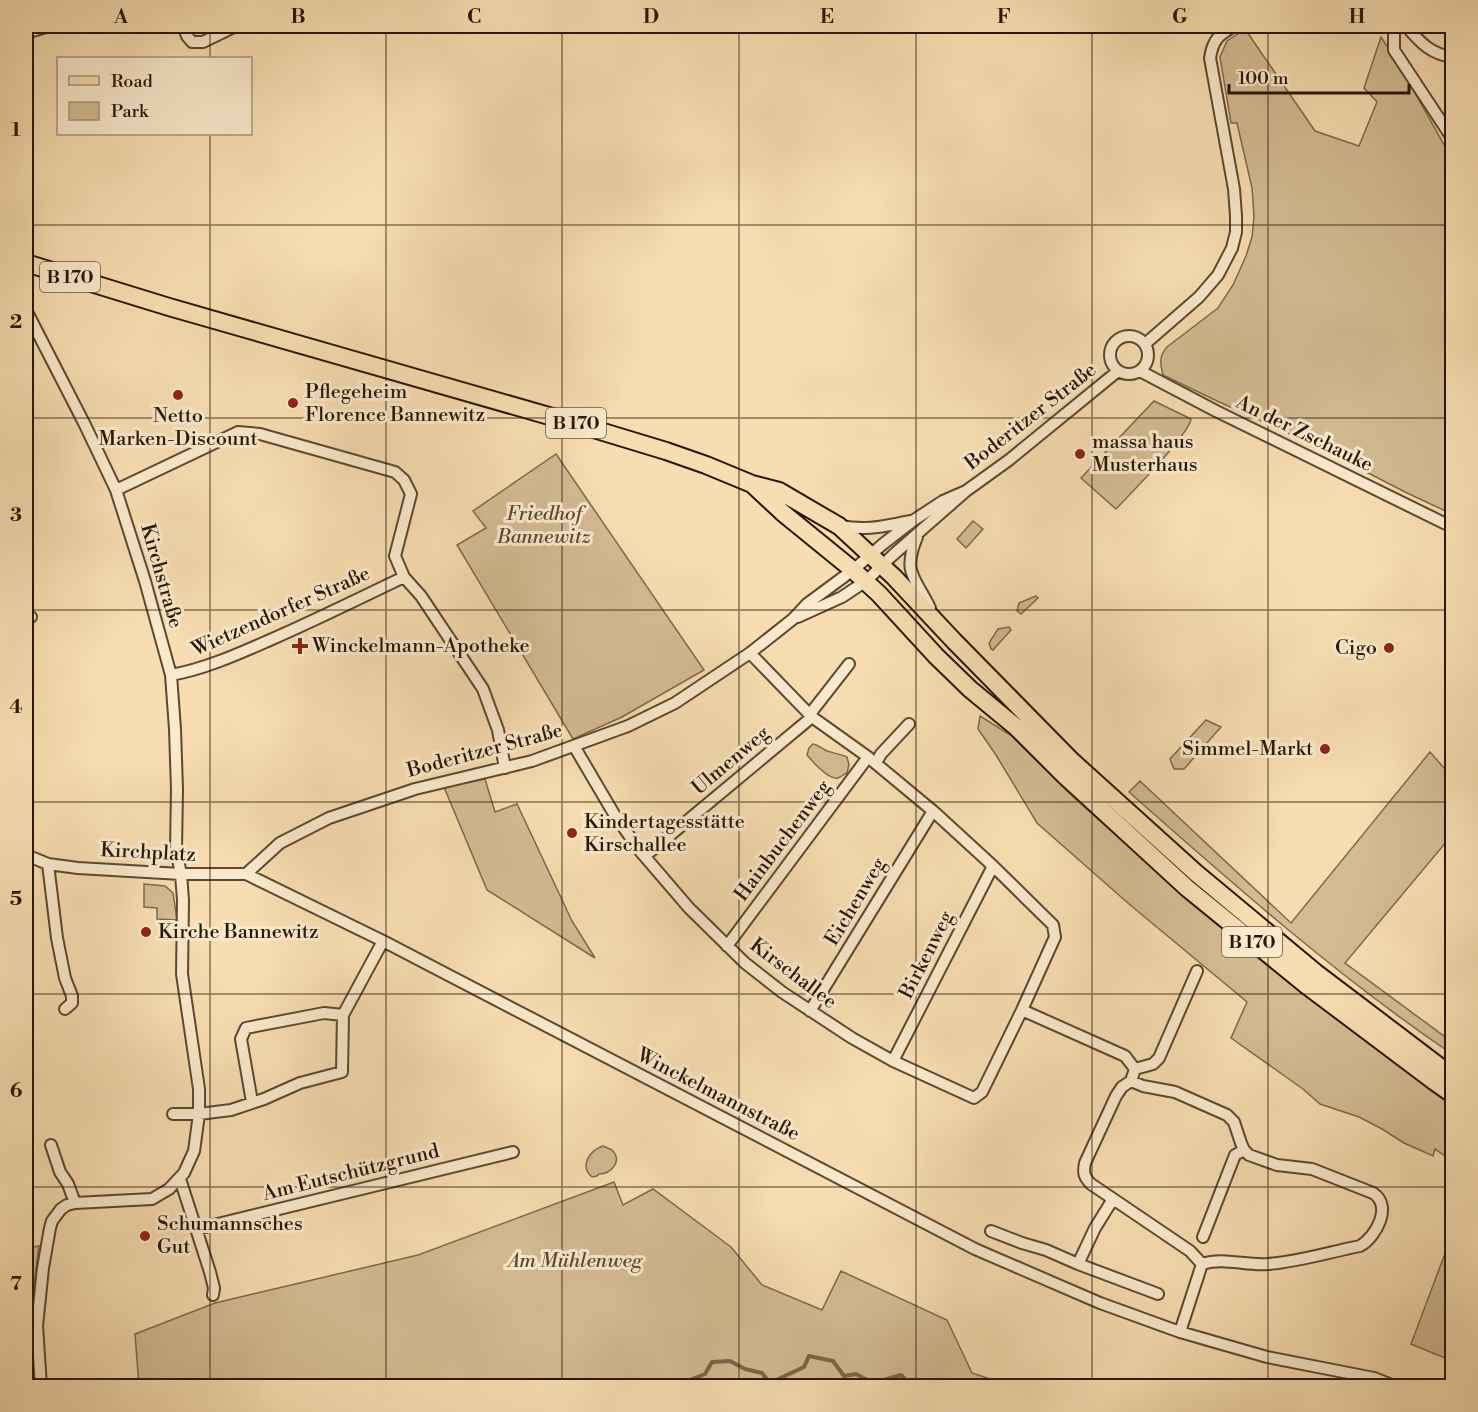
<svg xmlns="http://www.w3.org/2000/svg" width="1478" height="1412" viewBox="0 0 1478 1412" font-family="'Libre Bodoni',serif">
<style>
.green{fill:#d4bb94;stroke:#7e694c;stroke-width:1.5}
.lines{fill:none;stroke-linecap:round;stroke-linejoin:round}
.stream{stroke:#7b6649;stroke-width:4}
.minor-casing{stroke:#5c4830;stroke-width:14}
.primary-casing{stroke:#291705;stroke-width:20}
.minor{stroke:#fae9cc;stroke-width:10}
.primary{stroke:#f7ddb1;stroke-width:16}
.grid{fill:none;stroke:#291705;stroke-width:1.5;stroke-opacity:0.55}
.poi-dot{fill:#8f2418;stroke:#fae9cc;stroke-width:2}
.labels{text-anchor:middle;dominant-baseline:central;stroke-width:6;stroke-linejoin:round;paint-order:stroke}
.shield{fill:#fae9cc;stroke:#685641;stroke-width:1.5}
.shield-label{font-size:18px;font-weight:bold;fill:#291705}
.poi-label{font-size:20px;fill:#291705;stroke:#fae9cc;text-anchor:start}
.street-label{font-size:20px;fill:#291705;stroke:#fae9cc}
.park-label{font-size:20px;font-style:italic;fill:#5c4830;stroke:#fae9cc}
.neatline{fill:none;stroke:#291705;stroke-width:2}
.grid-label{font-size:20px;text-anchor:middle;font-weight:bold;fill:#291705}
</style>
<rect width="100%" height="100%" fill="#f7ddb1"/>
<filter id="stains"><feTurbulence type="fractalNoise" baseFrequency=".00333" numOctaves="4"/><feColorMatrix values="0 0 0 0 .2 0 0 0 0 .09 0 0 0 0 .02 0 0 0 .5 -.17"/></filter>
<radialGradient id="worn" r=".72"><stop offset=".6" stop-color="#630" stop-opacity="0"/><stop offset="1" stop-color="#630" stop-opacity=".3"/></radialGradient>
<path class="green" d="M1245,29L1315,131L1359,146L1377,102L1364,88L1381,37L1401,68L1452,159V514L1407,493L1306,441L1217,401L1163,375C1160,363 1159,356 1167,347L1218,308L1233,285L1246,256L1252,237L1254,217L1252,188L1237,123H1231L1220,57L1227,41Z
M1154,401L1191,419C1189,435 1130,494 1116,509L1081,478Z
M556,454L704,670L622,717L573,739L457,545L486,528L473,511Z
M973,521L983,529L966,548L957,539Z
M1036,596L1038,598L1021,614L1017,611L1019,603Z
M1009,627L1011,630L993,650L991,649L989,643L998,629Z
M980,716L1012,736L1069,793L1170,884L1293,986L1452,1105V1161L1435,1149L1433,1156L1404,1143L1382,1129L1359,1117L1320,1104L1303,1089L1231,1038L1247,1002L1129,904L1037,823L996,755L978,729Z
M1206,720L1221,727L1184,769H1174L1170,759Z
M813,744C819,745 822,749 827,751C834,753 840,754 847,757L849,765L847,773C844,774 841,777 838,778C828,780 813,762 807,755L809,748Z
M1430,752L1452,777V835L1345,963L1452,1042V1054C1337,976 1233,884 1129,792L1140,781L1291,923Z
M485,779L495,812L517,804L572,921L595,958L487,890L444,787Z
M144,884L165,886L173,893L177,920L157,919V908L144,907Z
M603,1146C605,1147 610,1149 612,1150C623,1161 611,1174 599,1174L597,1176L592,1177C579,1166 590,1150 603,1146Z
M614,1182L623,1205L653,1189L731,1247L762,1285L822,1310L841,1271L947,1320L972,1373L1011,1386H139L135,1334L215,1303L418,1255Z
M1452,1235V1361L1411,1344Z
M39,1246L31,1308L26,1309V1248Z
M32,1357L33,1386H26V1358Z"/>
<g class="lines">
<path class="stream" d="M675,1386L705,1374L712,1362L730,1361L745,1369L762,1373L770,1383L804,1367L809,1356L833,1361L844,1376L856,1374L873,1383L901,1375L912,1386"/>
<g class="minor-casing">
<path id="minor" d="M183,26L187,36L192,42H203L236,26
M1397,26L1394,32V50L1452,138
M1406,26C1420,42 1430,54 1452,57
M26,33L49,26
M26,310L85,425L116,490L145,581L171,675L175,729L177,789L176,850L181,874L183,900L182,974L199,1089V1114L194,1151L184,1173L169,1189L152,1199L75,1203L67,1205L61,1209L52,1221L50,1228L43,1268L37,1326L41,1386
M1110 355a19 19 0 1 1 38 0a19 19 0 1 1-38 0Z
M1145,344L1199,297L1218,275L1232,248L1236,232V216L1234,189L1210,58C1213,39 1219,35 1234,26
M1140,371L1216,411L1452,527
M116,490L238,432L260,434L395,472L404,480L411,494L395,556L404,577L421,596L483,689L498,730L505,768
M840,526C869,531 883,526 911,521
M917,537C902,573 915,577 930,608
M798,617L842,597L866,581L893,555L966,491L1009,460L1118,371
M26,619L31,617
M171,675C205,669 238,654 270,640C316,620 360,598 404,577
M810,714L849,664
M574,746L614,814L640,851L689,908L745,963L782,992L852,1038L893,1061L974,1098L982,1092L1022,1010L1055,937L1053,925L993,866L933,811L868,757L812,717L750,653
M876,763L881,754L909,724
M26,855L48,864L78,868L181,874H246L383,941L975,1249L1100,1303L1180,1332L1267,1357L1374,1378L1394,1386
M645,856L812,717
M48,864L57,938L65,978L72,996V1003L65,1009
M246,874L280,843L329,818L415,789L532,761L628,726L675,703L750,653L793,619L807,604L853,570L883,544L914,520L943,501L966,491
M727,946L868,757
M1022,1010L1125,1056L1135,1069
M810,1011L933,811
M893,1061L993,866
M1131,1081L1143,1086L1175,1092L1227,1115L1234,1122L1241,1143L1244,1150L1249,1155L1277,1165L1312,1169L1373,1193C1393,1206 1376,1237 1360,1246C1330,1252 1297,1262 1268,1264C1246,1266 1224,1257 1202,1264L1190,1251L1091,1184C1084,1177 1083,1173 1085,1163L1116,1096L1122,1087Z
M1131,1081L1135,1069L1153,1064L1159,1058L1197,971
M252,1102L241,1039L246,1028L324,1013L343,1015
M173,1114H199L231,1110L264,1099L300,1083L342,1072L343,1015L383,941
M51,1145L60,1172L68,1184L75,1203
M180,1179L210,1272L214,1288L213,1295
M197,1229L513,1152
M991,1231L1022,1243L1046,1250L1078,1264L1158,1294
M1203,1237L1235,1155L1244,1150
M1078,1264L1095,1228L1113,1199
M1180,1332L1202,1264"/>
</g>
<g class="primary-casing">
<path id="primary" d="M26,263L169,307L577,424L666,451L706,465L752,484L779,491L839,526L894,577L954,641L1072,761L1196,873L1315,972L1452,1076
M753,485L783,513L853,570L879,594L936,656L970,689L1016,727L1064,775L1187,888L1306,985L1435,1082L1452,1094"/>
</g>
<use href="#minor" class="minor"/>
<use href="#primary" class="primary"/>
</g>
<path class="grid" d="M210,26V58M386,26V1386M562,26V1386M739,26V1386M916,26V1386M1092,26V1386M1268,26V1386M210,134V1386M26,225H1452M26,418H1452M26,610H1452M26,802H1452M26,994H1452M26,1187H1452"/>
<g class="poi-dot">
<circle cx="178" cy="395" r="6"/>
<circle cx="293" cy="403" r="6"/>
<circle cx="1080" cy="454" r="6"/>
<path d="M297 637h6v6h6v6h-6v6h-6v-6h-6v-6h6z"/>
<circle cx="1389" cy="648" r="6"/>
<circle cx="1325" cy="749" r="6"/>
<circle cx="572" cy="833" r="6"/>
<circle cx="146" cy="932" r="6"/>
<circle cx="145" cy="1236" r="6"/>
</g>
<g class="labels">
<g class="shield">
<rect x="40" y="262" width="60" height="30" rx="4.5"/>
<rect x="546" y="408" width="60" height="30" rx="4.5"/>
<rect x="1222" y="927" width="60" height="30" rx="4.5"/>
</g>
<g class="shield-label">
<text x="70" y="277">B 170</text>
<text x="576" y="423">B 170</text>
<text x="1252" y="942">B 170</text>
</g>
<g class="poi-label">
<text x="305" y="392">Pflegeheim<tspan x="305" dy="23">Florence Bannewitz</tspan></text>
<text x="178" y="416" text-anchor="middle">Netto<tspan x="178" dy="23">Marken-Discount</tspan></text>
<text x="1092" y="442">massa haus<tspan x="1092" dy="23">Musterhaus</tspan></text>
<text x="312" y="646">Winckelmann-Apotheke</text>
<text x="1377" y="648" text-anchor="end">Cigo</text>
<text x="1313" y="749" text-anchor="end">Simmel-Markt</text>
<text x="584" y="822">Kindertagesstätte<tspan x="584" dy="23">Kirschallee</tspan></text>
<text x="158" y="932">Kirche Bannewitz</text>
<text x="157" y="1224">Schumannsches<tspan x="157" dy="23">Gut</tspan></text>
</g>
<g class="street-label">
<text transform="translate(1031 417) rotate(-38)">Boderitzer Straße</text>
<text transform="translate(1304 434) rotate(26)">An der Zschauke</text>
<text transform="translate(161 576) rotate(74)">Kirchstraße</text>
<text transform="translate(281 612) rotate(-24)">Wietzendorfer Straße</text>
<text transform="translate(485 751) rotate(-15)">Boderitzer Straße</text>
<text transform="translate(731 761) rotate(-40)">Ulmenweg</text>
<text transform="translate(783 841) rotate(-53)">Hainbuchenweg</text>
<text transform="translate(148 853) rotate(3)">Kirchplatz</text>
<text transform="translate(856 902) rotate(-59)">Eichenweg</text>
<text transform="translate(927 955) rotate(-63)">Birkenweg</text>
<text transform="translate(793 974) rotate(37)">Kirschallee</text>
<text transform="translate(718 1095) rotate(27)">Winckelmannstraße</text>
<text transform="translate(351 1173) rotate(-14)">Am Eutschützgrund</text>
</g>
<g class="park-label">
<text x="544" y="514">Friedhof<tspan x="544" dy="23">Bannewitz</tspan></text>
<text x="575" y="1261">Am Mühlenweg</text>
</g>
</g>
<rect width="1478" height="1412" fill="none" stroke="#f7ddb1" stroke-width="66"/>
<rect x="57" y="57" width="195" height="78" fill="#fae9cc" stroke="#a6957c" stroke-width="1.5"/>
<rect x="69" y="76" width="30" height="9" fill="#f7ddb1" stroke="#a6957c" stroke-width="1.5"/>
<text x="111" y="87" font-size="18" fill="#291705">Road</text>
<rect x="69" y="102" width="30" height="18" fill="#d4bb94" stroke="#a6957c" stroke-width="1.5"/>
<text x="111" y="117" font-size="18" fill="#291705">Park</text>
<path d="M1229 84v9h180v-9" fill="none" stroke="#291705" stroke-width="3"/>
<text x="1238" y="84" font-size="18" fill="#291705" stroke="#fae9cc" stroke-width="4.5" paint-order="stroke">100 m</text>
<rect x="33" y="33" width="1412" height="1346" class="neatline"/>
<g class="grid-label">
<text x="121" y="23">A</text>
<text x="298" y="23">B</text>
<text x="474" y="23">C</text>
<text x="651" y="23">D</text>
<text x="827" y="23">E</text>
<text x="1004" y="23">F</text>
<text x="1180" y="23">G</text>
<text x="1357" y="23">H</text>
<text x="16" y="136">1</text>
<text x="16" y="328">2</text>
<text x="16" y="521">3</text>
<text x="16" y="713">4</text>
<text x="16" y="905">5</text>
<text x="16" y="1097">6</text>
<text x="16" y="1290">7</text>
</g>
<rect width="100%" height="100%" filter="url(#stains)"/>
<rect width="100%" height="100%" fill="url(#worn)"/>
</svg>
